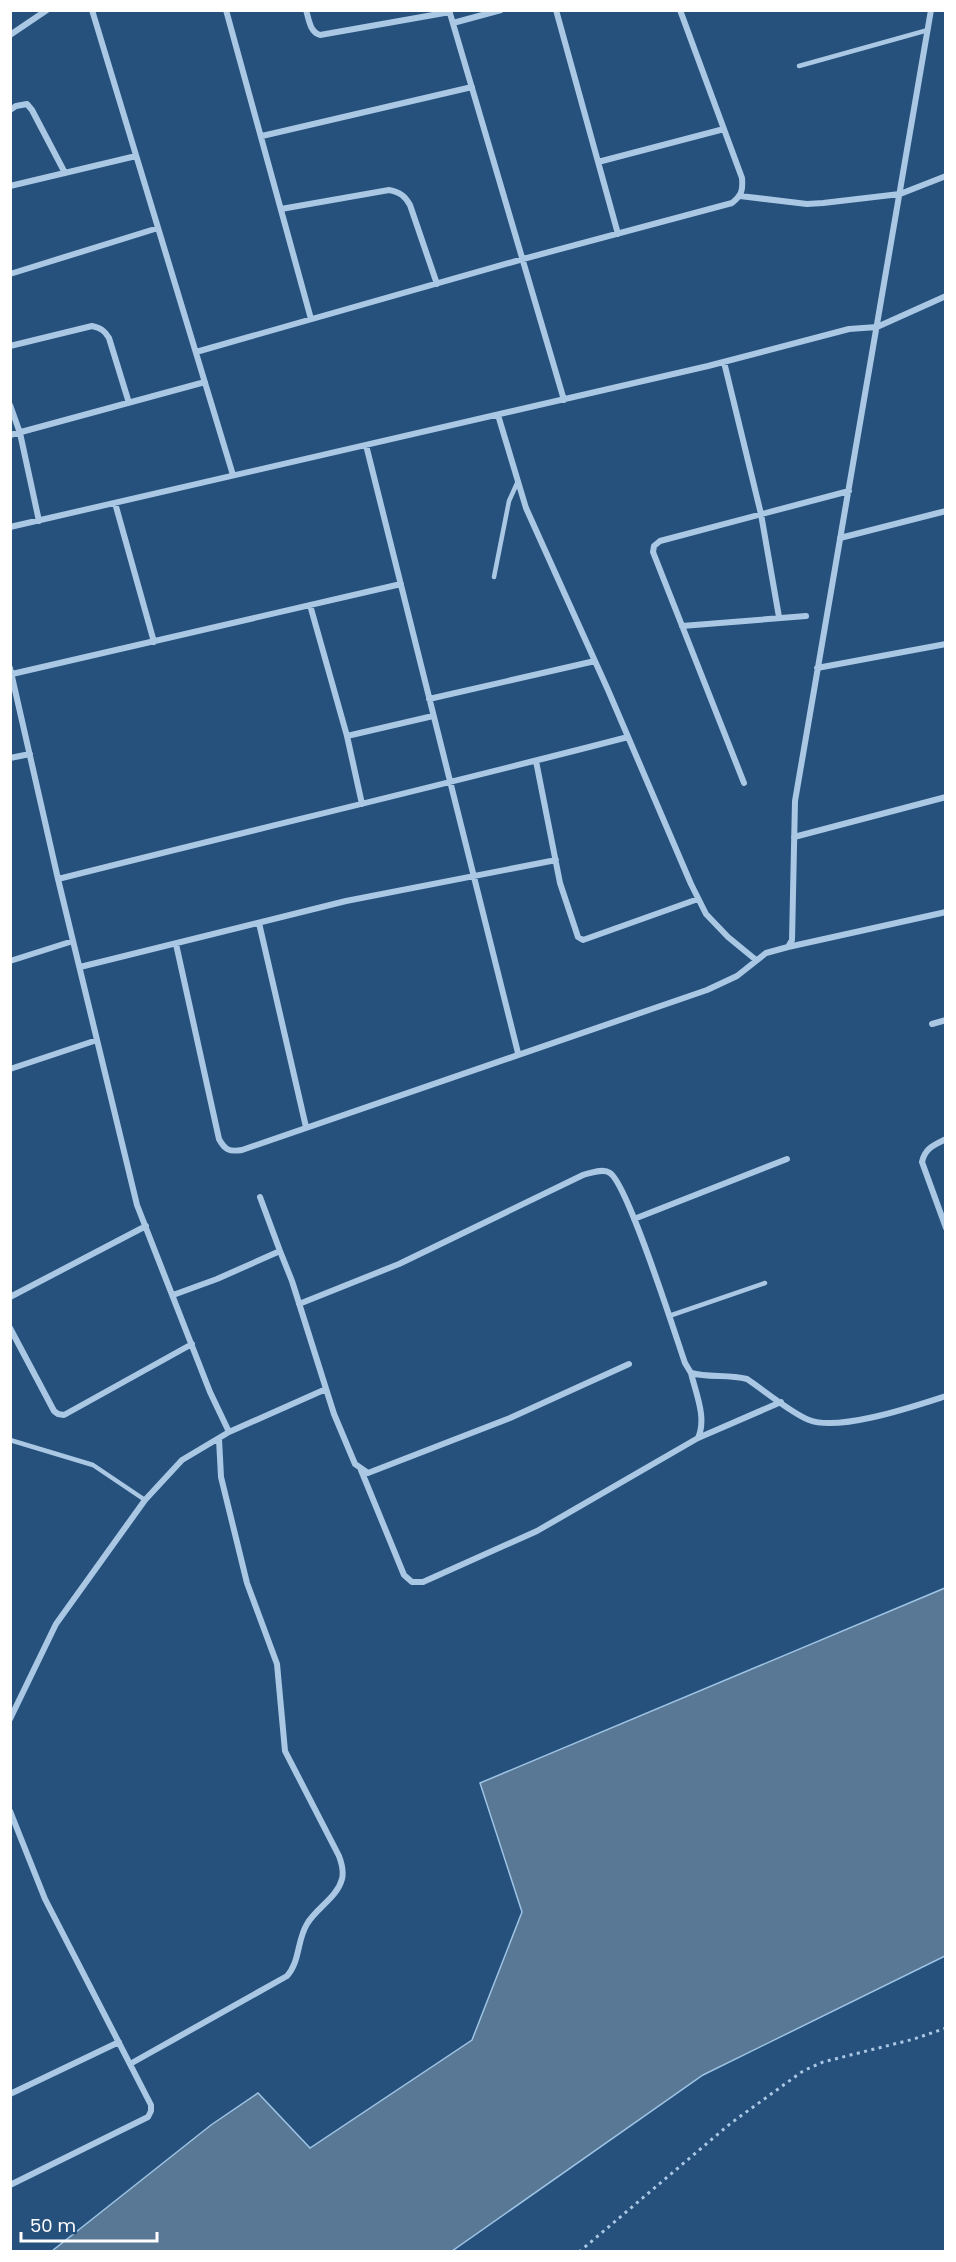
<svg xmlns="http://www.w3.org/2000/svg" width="956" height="2262" viewBox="0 0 956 2262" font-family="Poppins,sans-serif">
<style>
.water{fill:#597896;stroke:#9ec4e5;stroke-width:1.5}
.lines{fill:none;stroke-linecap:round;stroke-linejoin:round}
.path{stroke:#aac8e4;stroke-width:3;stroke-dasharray:3 4.5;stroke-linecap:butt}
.service{stroke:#aac8e4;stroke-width:4.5}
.minor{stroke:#aac8e4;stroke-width:6}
</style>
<rect width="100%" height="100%" fill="#26517c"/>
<path class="water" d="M945,1588V1956L703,2075L452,2251H52L211,2125L258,2093L310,2148L472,2040L522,1912L480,1783Z"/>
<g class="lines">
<path class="path" d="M579,2252L731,2123L803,2071L823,2062L914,2039L946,2028"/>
<path class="service" d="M799,66L928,30
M494,577L509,501L518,481
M669,1316L765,1283
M10,1440L93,1465L145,1500"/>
<path class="minor" d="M92,10L233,475
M226,10L311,319
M306,10C309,20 310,32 320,35L450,12
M449,10L564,400
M556,10L618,234
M453,23L501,10
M10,35L47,10
M10,110L16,106L27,104L32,110L65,173
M262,136L472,87
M598,162L724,129
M10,186L136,156
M740,196L807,204L823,203L900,194L946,176
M281,209L389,190C400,192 405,196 410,205L437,284
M10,274L158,228
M10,346L92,326C101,328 105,331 109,338L129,403
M196,352L523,259L732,203C742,195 743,190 742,178L680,10
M724,362L761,514L779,617
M10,405L20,433L39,521
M498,415L526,508L608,690L691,884L706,914L728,937L756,960
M10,435L205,382
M366,445L518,1053
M115,503L154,642
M10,527L708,366L849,329L877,327L946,296
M840,538L946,511
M310,605L347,736L362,804
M682,626L806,616
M10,668L58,879L137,1205L210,1392L229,1432
M817,668L946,644
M12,674L401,584
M429,699L595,661
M347,736L433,716
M10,758L30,754
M536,761L560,883L578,937L583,940L698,899
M744,783L653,552L654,546L660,541L849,491
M794,837L946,797
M58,879C248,831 439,786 628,737
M259,923L306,1127
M176,944L219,1139C225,1150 229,1152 242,1150L707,990L737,976L766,953L788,947L792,940L795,801L931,10
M788,947L946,912
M10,961L73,941
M80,967L346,901L556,860
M932,1024L946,1020
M10,1069L97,1040
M946,1139C934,1145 925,1148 922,1162L946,1228
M260,1197L280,1251
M634,1219L787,1159
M173,1295L217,1279L280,1251L292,1281L334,1414L355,1464L368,1473L510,1418L629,1364
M10,1297L146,1226
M299,1304L399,1264L583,1175C591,1173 603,1168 610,1173C628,1185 675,1334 685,1363L691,1373C709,1378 728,1374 747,1379C765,1391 791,1413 809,1420C839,1432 915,1406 946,1396
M10,1328L54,1411L58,1414L64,1415L192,1344
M691,1373C696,1394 707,1418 698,1438
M361,1470L404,1575L412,1582H423L537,1531L698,1438L781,1402
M10,1719L56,1624L145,1500L182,1460L229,1432L326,1389
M10,1811L45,1899L151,2105V2111L148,2117L10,2185
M130,2064L287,1976C300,1962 297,1940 307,1924C316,1908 337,1898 342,1879C344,1871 342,1864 339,1856L285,1751L277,1664L247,1583L221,1477L219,1439
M10,2094L119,2042"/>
</g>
<rect width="956" height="2262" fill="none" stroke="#ffffff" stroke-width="24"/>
<path d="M21 2232v9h136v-9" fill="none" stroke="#ffffff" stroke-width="3"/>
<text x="30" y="2232" font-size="18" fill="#ffffff" stroke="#26517c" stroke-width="4.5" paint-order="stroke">50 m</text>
</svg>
